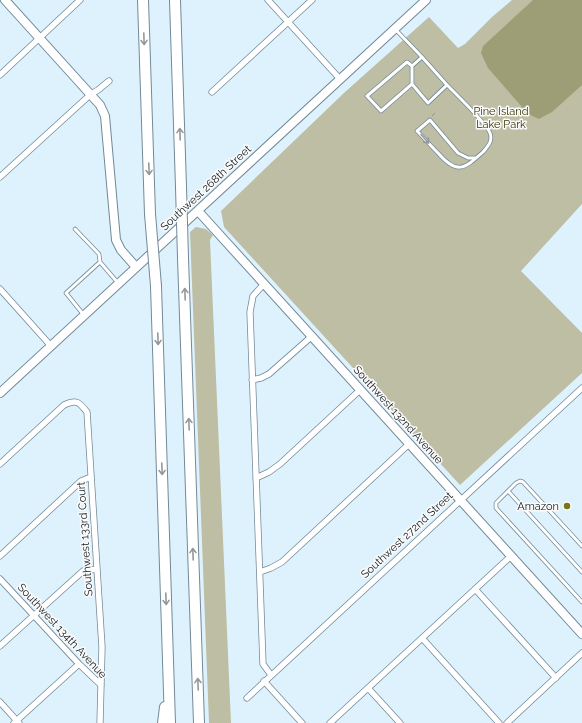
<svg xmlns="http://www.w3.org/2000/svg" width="582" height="723" viewBox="0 0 582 723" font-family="Raleway,sans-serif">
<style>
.green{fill:#bdbea3}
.water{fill:#9e9e76}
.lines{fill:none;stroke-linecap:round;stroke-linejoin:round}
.lane-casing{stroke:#738997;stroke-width:4.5}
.street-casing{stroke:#738997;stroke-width:7}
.secondary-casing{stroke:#738997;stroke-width:10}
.highway-casing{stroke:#738997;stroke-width:12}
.path{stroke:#83929c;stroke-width:1;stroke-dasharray:4 2;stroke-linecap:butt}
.lane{stroke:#fff;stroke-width:3}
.street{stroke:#fff;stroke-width:5.5}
.secondary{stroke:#fff;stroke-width:8}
.highway{stroke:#fff;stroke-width:10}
.highway-bridge-casing{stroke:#738997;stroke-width:12;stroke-linecap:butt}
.highway-bridge{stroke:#fff;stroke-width:10}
.oneway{stroke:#94989b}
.poi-dot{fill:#76751a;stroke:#fbfbfb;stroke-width:1.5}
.labels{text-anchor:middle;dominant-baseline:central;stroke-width:3;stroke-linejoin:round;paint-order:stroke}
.park-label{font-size:11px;fill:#353400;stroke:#fbfbfb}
.street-label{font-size:11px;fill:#111a20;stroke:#fbfbfb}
.poi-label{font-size:11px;fill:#111a20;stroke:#fbfbfb;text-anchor:end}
</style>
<rect width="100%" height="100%" fill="#def2fe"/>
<path class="green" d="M512,0H582V204L521,271L582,333V373L460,485L224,227L221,211L345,92L429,17L458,48L465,44L492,17Z
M196,227L206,229L213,235L210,240L231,723H209L190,232Z"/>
<path class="water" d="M533,0H582V85L552,112L539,119L528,114L488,68L481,53L483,46Z"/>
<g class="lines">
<g class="lane-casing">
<path id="lane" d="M395,29L422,57L412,66L407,62L367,96L381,111L412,84V66
M422,57L447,85
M412,84L428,103L447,85C456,94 486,123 490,133C493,141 488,146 483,152C464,169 457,175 438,153C431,146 424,138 417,131L430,120L458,153L468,158H476
M75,229L99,254L100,262
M83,314L66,293L100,262L118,283
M508,491L582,572
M582,546L523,482L520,481L516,483L496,503V508L582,602"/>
</g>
<g class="street-casing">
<path id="street" d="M268,0L340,79
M0,75L80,0
M212,92L312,0
M0,177L91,94L98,90L109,81
M264,284L253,296L250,312L263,664L271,675
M0,289L51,346
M252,380L261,378L269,374L311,337
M0,464L64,405C77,399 79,402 87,412L102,647L100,723
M256,478L269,472L280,464L360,390
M0,556L81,481L91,477
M260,572L271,568L282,562L409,444
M0,579L79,664L101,685
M475,589L556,678
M422,638L499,723
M0,646L83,571L97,569
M264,681L302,723
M368,688L400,723
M247,698L582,388
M0,702L19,723
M14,723L79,664
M330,723L511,556
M507,723L582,653"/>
</g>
<g class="secondary-casing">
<path id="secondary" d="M5,0L100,105L105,116L116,240L121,250L136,267
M198,211L582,634
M0,393L426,0"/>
</g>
<g class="highway-casing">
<path id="highway" d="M143,0L150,214
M175,0L181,187
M183,258L199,723
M156,286L170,723
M163,723L165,707"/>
</g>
<path class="path" d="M432,116L436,112"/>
<use href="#lane" class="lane"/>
<use href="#street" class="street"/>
<use href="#secondary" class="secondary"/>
<use href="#highway" class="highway"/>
<g class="highway-bridge-casing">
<path id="highway-bridge" d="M181,187L183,258
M150,214L156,286"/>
</g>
<use href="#highway-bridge" class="highway-bridge"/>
</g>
<defs><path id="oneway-shaft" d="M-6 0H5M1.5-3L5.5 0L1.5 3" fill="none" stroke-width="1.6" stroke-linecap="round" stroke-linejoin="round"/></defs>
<g class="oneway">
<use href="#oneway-shaft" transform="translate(144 39) rotate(88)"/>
<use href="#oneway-shaft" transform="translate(180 134) rotate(-92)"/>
<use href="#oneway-shaft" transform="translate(425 139) rotate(48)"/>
<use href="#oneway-shaft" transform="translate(149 169) rotate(88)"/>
<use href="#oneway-shaft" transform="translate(185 294) rotate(-92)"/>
<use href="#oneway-shaft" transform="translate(158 339) rotate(88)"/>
<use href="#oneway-shaft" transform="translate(189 424) rotate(-92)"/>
<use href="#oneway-shaft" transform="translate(162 469) rotate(88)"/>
<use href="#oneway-shaft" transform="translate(193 554) rotate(-92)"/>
<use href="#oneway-shaft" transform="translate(166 599) rotate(88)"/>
<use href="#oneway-shaft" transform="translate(198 684) rotate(-92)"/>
</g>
<circle class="poi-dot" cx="567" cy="506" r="4"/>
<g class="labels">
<g class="park-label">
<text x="501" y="111">Pine Island<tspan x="501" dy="13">Lake Park</tspan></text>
</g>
<g class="street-label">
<text transform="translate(206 188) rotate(-43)">Southwest 268th Street</text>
<text transform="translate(398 415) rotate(48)">Southwest 132nd Avenue</text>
<text transform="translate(407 535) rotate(-43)">Southwest 272nd Street</text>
<text transform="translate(85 539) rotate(-94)">Southwest 133rd Court</text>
<text transform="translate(62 631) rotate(47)">Southwest 134th Avenue</text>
</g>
<g class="poi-label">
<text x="559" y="506">Amazon</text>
</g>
</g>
</svg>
